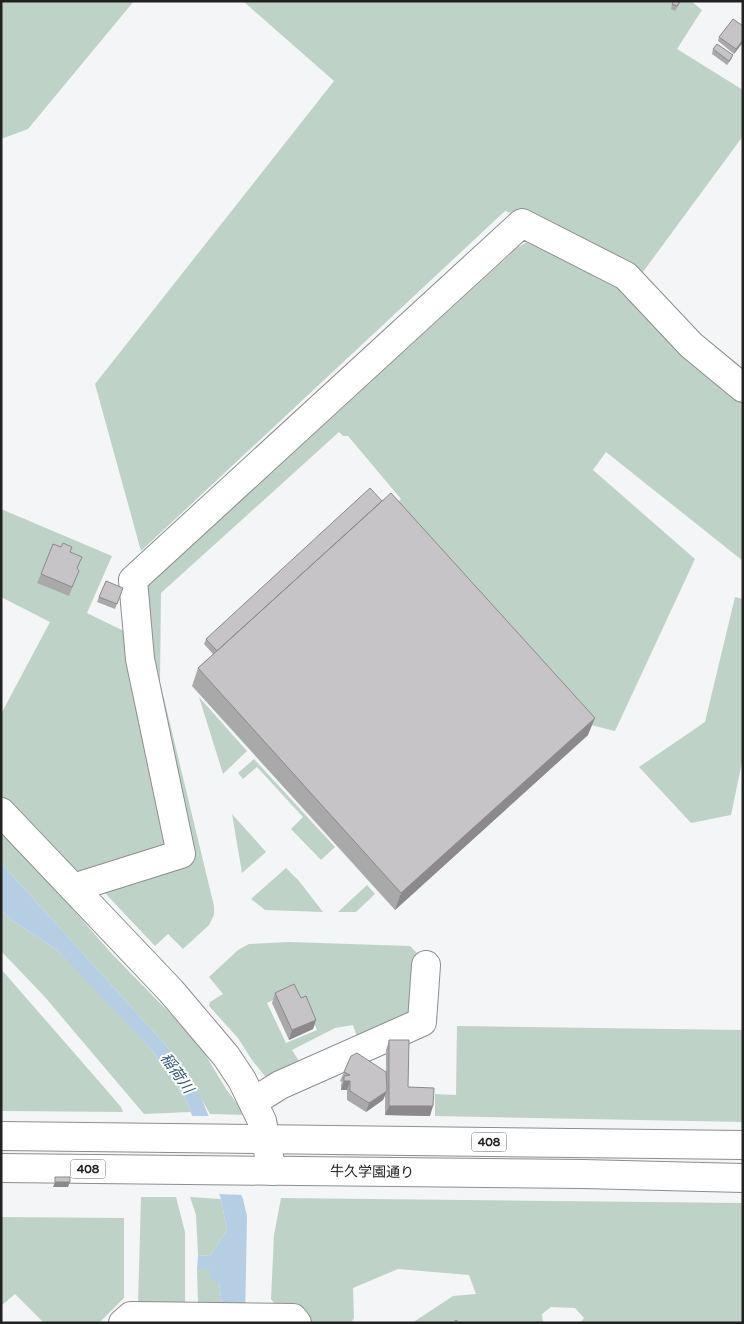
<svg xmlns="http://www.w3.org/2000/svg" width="744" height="1324" viewBox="0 0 744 1324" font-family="'Varela Round','Noto Sans JP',sans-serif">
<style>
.green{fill:#bfd2c8;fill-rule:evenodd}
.water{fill:#b5cee4}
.pier{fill:#f4f5f7}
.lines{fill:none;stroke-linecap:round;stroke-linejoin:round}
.minor-casing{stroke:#8c8d8e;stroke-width:30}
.highway-casing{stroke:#8c8d8e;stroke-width:30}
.minor{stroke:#fff;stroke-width:28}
.highway{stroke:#fff;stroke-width:28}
.wall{fill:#aaa9aa}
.shaded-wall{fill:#8b898b}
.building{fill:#c6c4c6;stroke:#8b898b}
.labels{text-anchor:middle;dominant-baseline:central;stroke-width:4;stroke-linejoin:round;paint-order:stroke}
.shield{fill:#fff;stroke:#646464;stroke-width:1}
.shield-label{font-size:12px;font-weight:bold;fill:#212122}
.street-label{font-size:14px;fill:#212122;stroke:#fff}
.water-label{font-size:15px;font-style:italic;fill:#305979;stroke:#fff}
</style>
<rect width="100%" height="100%" fill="#f4f5f7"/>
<path class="green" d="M1,1H134L28,129L1,139Z
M243,1H691L702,10L677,49L743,90V136L640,276L558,226L505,211L141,551L95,384L334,81Z
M527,242L620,285L743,401V561L606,452L593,470L695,559L615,731L575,721L386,513L401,499L348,436H343L339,432L161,593L160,682L214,906V915L209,925L183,949L168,934L155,946L104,892L192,861L152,661L144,590L149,581L329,420L517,248Z
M1,509L112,556L87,613L126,632L169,838L161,850L72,875L1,797V714L50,622L1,597Z
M735,597L743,599V757L731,815L691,823L639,767L705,722Z
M199,697L247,751L223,774Z
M254,759L335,847L321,860L291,829L303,817L257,767L243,779L238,773Z
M232,814L266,852L242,873Z
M1,827L112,954L197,1041L226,1089L246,1115L210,1114L185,1070L163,1042L1,863Z
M286,868L299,881L323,912L265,910L251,899Z
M367,885L375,894L356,912H338Z
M1,910L10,919L57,950L112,1006L152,1050L187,1101L191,1112L144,1114L44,996L1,951Z
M289,942L410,946L417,953L415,960L414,1004L405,1018L357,1037L353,1025L335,1028L292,1050L301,1064L267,1079L252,1060L238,1038L209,1006L210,1002L223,994L209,977L238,950L249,944ZM292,991L299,1004L305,1002L317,1030L286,1043L267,1003Z
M1,969L103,1086L121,1107L123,1112L1,1111Z
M457,1026L743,1030V1122L435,1116V1094L456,1095Z
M141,1197H176L185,1232V1302L181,1306L138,1305Z
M190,1197L221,1199L227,1230L210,1256L198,1255L196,1215Z
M281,1198L743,1203V1323H580L584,1318L575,1308L551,1307L542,1314L543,1323H412L453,1296L476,1294L469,1275L398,1269L353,1288L354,1318L351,1323H312L298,1310L277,1307L271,1299L274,1235Z
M1,1217L124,1218V1298L99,1323H44L15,1294L1,1306Z
M197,1269H210L219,1282L222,1305L198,1306Z"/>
<path class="water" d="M1,863L163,1042L185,1070L200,1095L243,1199L247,1216L245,1323L222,1305L219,1282L210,1280V1269H197L198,1255L210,1256L227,1230L221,1199L187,1101L172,1079L152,1050L57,950L10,919L1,910Z"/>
<path class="pier" d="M189,1116H211L244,1195L217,1194Z"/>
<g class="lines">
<g class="minor-casing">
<path id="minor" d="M1,812L171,991L226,1056L242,1080L262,1121L272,1171
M73,888L181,854L140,659L133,580L522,223L626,276L691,345L743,388
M253,1102L280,1085L422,1022L426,965
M123,1323L131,1316H134L293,1318L297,1323"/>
</g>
<g class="highway-casing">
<path id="highway" d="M1,1136L743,1145
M1,1168L583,1174L743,1178"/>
</g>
<use href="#minor" class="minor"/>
<use href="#highway" class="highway"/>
</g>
<path class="wall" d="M681,1L675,11L671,9L672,4Z
M719,37L743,42L734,54L718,41Z
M713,49L733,55L731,60L727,65L712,54Z
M70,552L77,568L79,571L69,596L37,583L41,574Z
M123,588L115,609L97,602L99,597Z
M206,639L588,735L395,910L192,686L198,668L213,654L204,644Z
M275,993L301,998L316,1020L313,1029L289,1040L272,1003Z
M389,1040L408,1087L430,1116L385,1115V1094L383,1100L366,1112L347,1100V1090H341V1085L342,1082L340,1081L344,1072L386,1071V1050Z"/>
<path class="shaded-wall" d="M743,40V42L734,54L736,49Z
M595,718L588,735L395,910L401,893Z
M316,1020L313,1029L289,1040L292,1030Z
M344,1081H350L347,1090H341Z
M387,1091L383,1100L366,1112L369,1103Z
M389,1106H433L430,1116L385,1115Z
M55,1182H70L68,1187H53Z"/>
<path class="building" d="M674,1H680L677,6L672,4Z
M733,19L743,26V40L736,49L719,37Z
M717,44L733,55L729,61L713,49Z
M370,488L382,501L217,651L206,639Z
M391,493L595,718L401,893L198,668Z
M63,543L72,547L70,552L82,557L77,568L79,571L72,587L41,574L53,544L61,547Z
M106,581L123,588L117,604L99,597Z
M294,984L301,998L306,996L316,1020L292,1030L275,993Z
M389,1040H409L408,1087L434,1088L433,1106H389Z
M357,1053L386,1072L387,1091L369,1103L350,1091V1081H344V1076L350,1075L344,1072L351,1056Z
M55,1177H70V1182H55Z
M456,1320L459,1323H453Z"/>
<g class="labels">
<g class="shield">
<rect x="471.5" y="1132.5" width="35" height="19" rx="4"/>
<rect x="70.5" y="1159.5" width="35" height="19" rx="4"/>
</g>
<g class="shield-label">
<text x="489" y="1142">408</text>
<text x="88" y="1169">408</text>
</g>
<g class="street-label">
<text transform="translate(372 1172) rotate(1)">牛久学園通り</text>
</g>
<g class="water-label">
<text transform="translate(177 1073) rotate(55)">稲荷川</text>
</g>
</g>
<rect width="744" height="1324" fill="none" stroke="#212122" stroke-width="5"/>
</svg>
